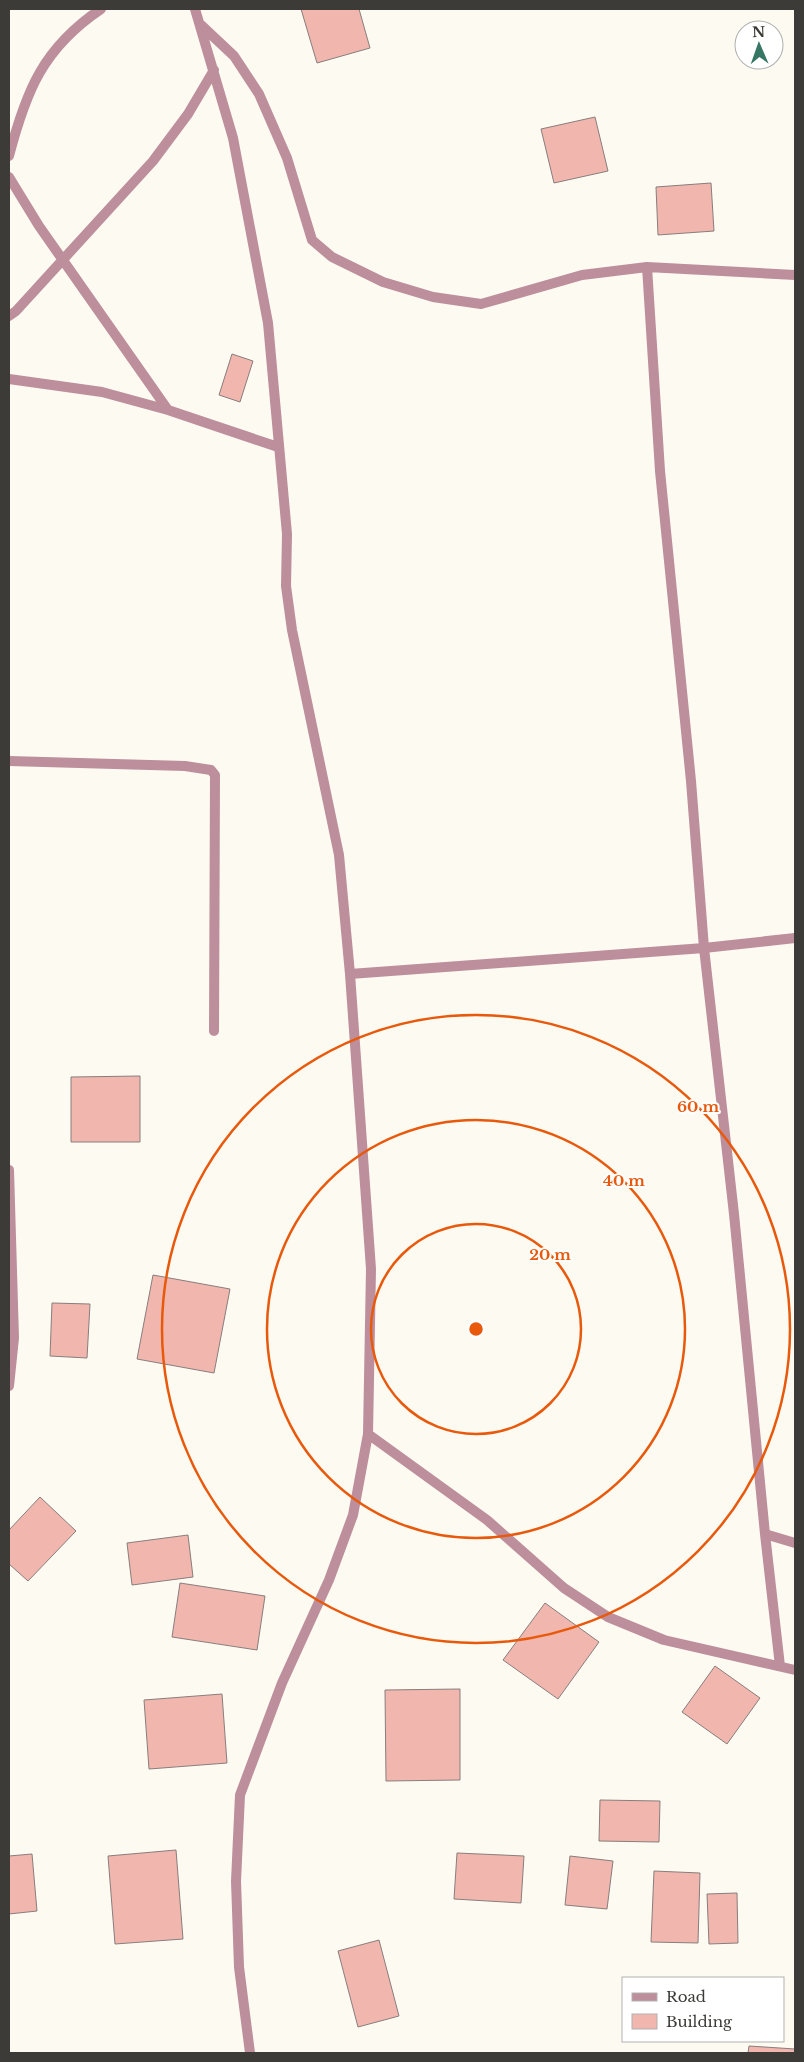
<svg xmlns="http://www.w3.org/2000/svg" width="804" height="2062" viewBox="0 0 804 2062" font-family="'Libre Baskerville',serif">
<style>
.building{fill:#f1b6ae;stroke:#887e7d}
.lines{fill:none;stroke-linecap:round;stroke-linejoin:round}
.minor{stroke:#bd8e9b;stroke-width:10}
.ring{fill:none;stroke:#e8590c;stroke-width:2.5}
.centre{fill:#e8590c;stroke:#fff;stroke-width:2.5}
.ring-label{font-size:15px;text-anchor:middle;font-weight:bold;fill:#e8590c;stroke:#fff;stroke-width:4;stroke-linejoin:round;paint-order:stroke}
</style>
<rect width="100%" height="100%" fill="#fcfaf1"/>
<path class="building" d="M301,9H359L370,48L317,63Z
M595,117L608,171L554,183L541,129Z
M711,183L714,231L658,235L656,187Z
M232,354L253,361L240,402L219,395Z
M140,1076V1142H71V1077Z
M153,1275L230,1289L214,1373L137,1359Z
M52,1303L90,1304L87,1358L50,1356Z
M40,1497L76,1531L28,1581L9,1564V1530Z
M188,1535L193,1577L132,1585L127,1543Z
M180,1583L265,1596L257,1650L172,1637Z
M545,1603L599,1642L558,1699L503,1660Z
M715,1666L760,1698L727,1744L682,1712Z
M460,1689V1780L386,1781L385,1690Z
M222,1694L227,1763L149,1769L144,1700Z
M600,1800L660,1801L659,1842L599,1841Z
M176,1850L183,1939L115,1944L108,1856Z
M457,1853L524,1856L521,1903L454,1899Z
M32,1854L37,1911L9,1914V1856Z
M570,1856L613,1861L607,1909L565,1905Z
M654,1871L700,1873L698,1943L651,1942Z
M737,1893L738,1943L709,1944L707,1894Z
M379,1940L399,2016L358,2027L338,1951Z
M749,2046L795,2049V2053H748Z"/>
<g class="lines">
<path class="minor" d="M195,9L233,138L268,323L287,534L286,586L292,630L339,855L350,974L371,1269L368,1434L353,1515L329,1580L282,1683L240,1795L236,1881L239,1967L250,2053
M201,25L234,56L259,94L287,158L312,240L332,257L383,282L433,297L481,304L582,275L647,267L795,275
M9,156C26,91 43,48 101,9
M9,177L39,226L168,410
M647,267L660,471L691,781L704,948L734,1214L765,1534L780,1666
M9,316L16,311L153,161L188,114L214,70
M9,379L102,392L168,410L278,447
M9,761L185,766L211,770L215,775L214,1031
M350,974L704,948L795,938
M9,1170L14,1338L9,1386
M368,1434L487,1520L564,1588L608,1617L664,1640L795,1670
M765,1534L795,1543"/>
</g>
<g class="ring">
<circle cx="476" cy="1329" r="105"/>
<circle cx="476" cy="1329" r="209"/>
<circle cx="476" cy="1329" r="314"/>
</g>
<circle cx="476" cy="1329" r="8" class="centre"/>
<g class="ring-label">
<text x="698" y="1112">60 m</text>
<text x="624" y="1186">40 m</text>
<text x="550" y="1260">20 m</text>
</g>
<rect width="804" height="2062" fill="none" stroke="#3c3b37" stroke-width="20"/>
<rect x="622" y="1977" width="162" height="65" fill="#ffffff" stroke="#b1b1af"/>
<rect x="632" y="1993" width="25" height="8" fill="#bd8e9b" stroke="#b1b1af"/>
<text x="666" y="2002" font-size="15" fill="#3c3b37">Road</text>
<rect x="632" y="2014" width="25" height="15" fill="#f1b6ae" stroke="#b1b1af"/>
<text x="666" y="2027" font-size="15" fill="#3c3b37">Building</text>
<g transform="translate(759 45) rotate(358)"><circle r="24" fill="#ffffff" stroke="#b1b1af"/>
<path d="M0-4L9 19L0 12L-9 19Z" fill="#357665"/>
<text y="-8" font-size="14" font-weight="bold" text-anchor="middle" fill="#3c3b37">N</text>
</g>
</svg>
